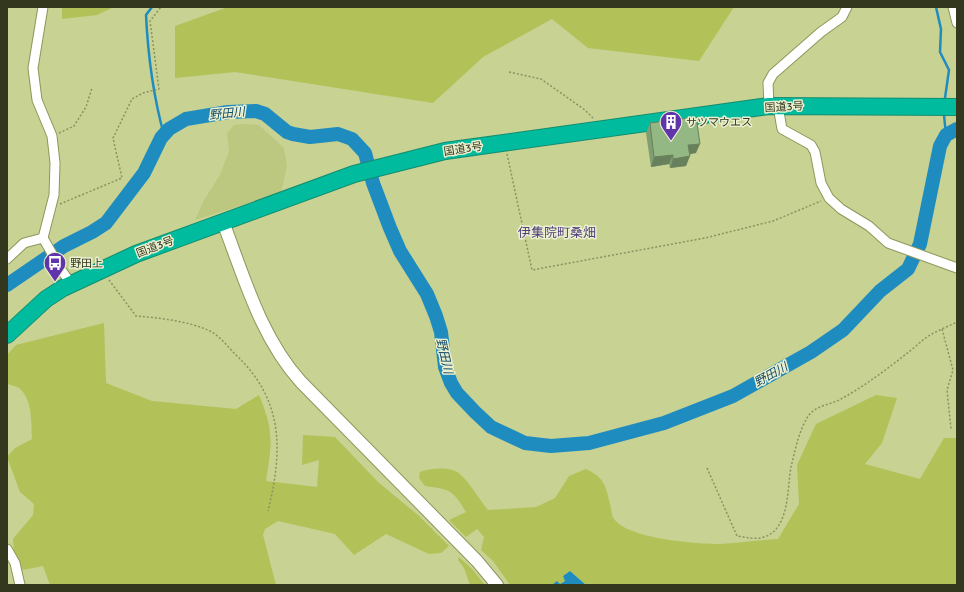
<svg xmlns="http://www.w3.org/2000/svg" width="964" height="592" viewBox="0 0 964 592" font-family="Signika,'Noto Sans JP',sans-serif">
<style>
.built{fill:#bcc880}
.green{fill:#b3c159}
.water{fill:#1f8cc0}
.lines{fill:none;stroke-linecap:round;stroke-linejoin:round}
.stream{stroke:#1f8cc0;stroke-width:2.5}
.river{stroke:#1f8cc0;stroke-width:14}
.street-casing{stroke:#8e975a;stroke-width:11}
.secondary-casing{stroke:#8e975a;stroke-width:14}
.highway-casing{stroke:#128d70;stroke-width:18}
.path{stroke:#8a9262;stroke-width:1.5;stroke-dasharray:2 2;stroke-linecap:butt}
.street{stroke:#fff;stroke-width:9}
.secondary{stroke:#fff;stroke-width:12}
.highway{stroke:#00bb9d;stroke-width:16}
.wall{fill:#7f9e71}
.shaded-wall{fill:#68815c}
.building{fill:#94b883;stroke:#68815c}
.labels{text-anchor:middle;dominant-baseline:central;stroke-width:3;stroke-linejoin:round;paint-order:stroke}
.street-label{font-size:11px;fill:#33371d;stroke:#eaf0d0}
.poi-label{font-size:11px;fill:#33371d;stroke:#eaf0d0;text-anchor:start}
.water-label{font-size:12px;font-style:italic;fill:#124964;stroke:#eaf0d0}
.quarter-label{font-size:13px;fill:#53407d;stroke:#eaf0d0}
</style>
<rect width="100%" height="100%" fill="#c8d292"/>
<path class="built" d="M246,124L259,125L284,148L287,166L281,193L195,220L204,200L220,175L229,151L227,133L234,125Z"/>
<path class="green" d="M62,7H114L97,15L62,19Z
M228,7H734L699,61L588,48L552,19L483,57L433,103L235,72L175,78V26Z
M104,323L106,383L152,401L236,409L259,395C274,431 272,443 266,481L317,487L319,460L302,465L303,435L335,437L378,482L419,516L449,546L441,553L429,554L386,534L354,555L335,534L278,521L265,529L263,535L276,585H50L43,566L23,570L14,550L13,539L33,515L34,504L20,492L7,457L15,448L32,439C31,424 33,399 19,388C16,386 11,385 7,384V355L16,345Z
M876,395L897,398L882,443L865,464L920,479L944,438H957V585H586L570,571L563,576L566,580L560,584L557,582L552,585H510L493,561L481,550L484,537L477,529L466,537L449,520L466,512C452,489 451,490 425,486L419,478L420,472C431,468 451,466 460,474C471,484 479,499 488,510L536,507L555,498L569,476L586,469C606,478 606,488 611,508C611,511 612,516 614,519C628,539 697,544 720,544C739,543 759,540 778,539L799,504L797,465L816,424Z
M459,557L472,569L485,585H470L464,568L458,560Z"/>
<path class="water" d="M570,571L586,585H552L557,581L560,584L565,581L563,576Z"/>
<g class="lines">
<path class="stream" d="M152,7L146,15C148,56 153,95 164,135
M936,7L941,29L940,52L949,70L945,98
M944,115L946,135"/>
<path class="river" d="M7,285L64,246L92,232L106,223L144,173L161,138L169,129L186,119L228,112L256,111L265,114L287,132L293,134L310,137L338,134L352,139L365,153L373,183L390,228L400,251L427,294L436,316L441,332L445,367L451,383L457,393L475,412L491,427L525,443L551,446L589,443L664,423L733,396L811,352L843,330L880,291L908,269L920,244L940,146L946,135L957,129"/>
<g class="street-casing">
<path id="street" d="M43,7L33,68L37,100L52,136L55,163L54,195L43,238L62,271L72,285
M953,7L957,23
M769,106L768,83L773,74L821,32L842,17L847,7
M778,106L782,129L811,145L815,152L821,183L829,198L841,209L869,226L888,243L957,268
M7,259L24,243L43,238
M7,549L15,563L20,585"/>
</g>
<g class="secondary-casing">
<path id="secondary" d="M223,222C244,277 261,338 301,382L477,561L497,585"/>
</g>
<g class="highway-casing">
<path id="highway" d="M7,335L46,299L63,288L136,254L354,174L445,151L769,106L957,107"/>
</g>
<path class="path" d="M509,72L541,79L585,110L593,118
M59,133L74,126L86,107L92,88
M507,154L532,270L705,238L773,221L821,201
M60,204L122,178L113,138L132,99L143,93L159,89L150,21L161,7
M109,280L136,316C160,318 188,321 210,331C220,336 228,347 235,354C284,400 283,450 268,511
M942,329L953,370L947,390L951,429
M707,468L737,536C746,537 755,540 764,537C790,529 787,488 791,467C795,451 799,429 809,415C817,405 830,405 841,399C863,387 886,370 906,354C913,349 920,342 927,337C936,331 947,327 957,322"/>
<use href="#street" class="street"/>
<use href="#secondary" class="secondary"/>
<use href="#highway" class="highway"/>
</g>
<path class="wall" d="M650,123L696,153L689,154L686,166L670,168L669,164L651,167L646,133Z"/>
<path class="shaded-wall" d="M700,144L696,153L685,155L688,145Z
M673,155L669,164L651,167L654,157Z
M690,156L686,166L670,168L673,159Z"/>
<path class="building" d="M696,117L700,144L688,145L690,156L673,159V155L654,157L650,123Z"/>
<defs>
<g id="building-pin" transform="scale(1.15)"><path d="M0 17L-7.5 6A9.5 9.5 0 1 1 7.5 6Z" fill="#6134ab" stroke="#eaf0d0"/><path d="M-4-6H4V6H1V3H-1V6H-4ZM-2.5-4.3h1.7v1.8h-1.7ZM.8-4.3h1.7v1.8H.8ZM-2.5-1h1.7V.8h-1.7ZM.8-1h1.7V.8H.8Z" fill="#fff"/></g>
<g id="bus-pin" transform="scale(1.15)"><path d="M0 17L-7.5 6A9.5 9.5 0 1 1 7.5 6Z" fill="#6134ab" stroke="#eaf0d0"/><path d="M-5-6H5V4H4V6H2V4H-2V6H-4V4H-5ZM-3.5-4V0h7V-4ZM-3.5 1.2v1.5H-2V1.2ZM2 1.2v1.5H3.5V1.2Z" fill="#fff"/></g>
</defs>
<g fill-rule="evenodd">
<use href="#building-pin" x="671" y="122"/>
<use href="#bus-pin" x="55" y="263"/>
</g>
<g class="labels">
<g class="street-label">
<text transform="translate(784 107) rotate(-3)">国道3号</text>
<text transform="translate(463 149) rotate(-9)">国道3号</text>
<text transform="translate(155 247) rotate(-21)">国道3号</text>
</g>
<g class="poi-label">
<text x="686" y="122">サツマウエス</text>
<text x="70" y="263">野田上</text>
</g>
<g class="water-label">
<text transform="translate(227 114) rotate(-6)">野田川</text>
<text transform="translate(444 356) rotate(77)">野田川</text>
<text transform="translate(771 375) rotate(-29)">野田川</text>
</g>
<g class="quarter-label">
<text x="557" y="233">伊集院町桑畑</text>
</g>
</g>
<rect width="964" height="592" fill="none" stroke="#33371d" stroke-width="16"/>
</svg>
